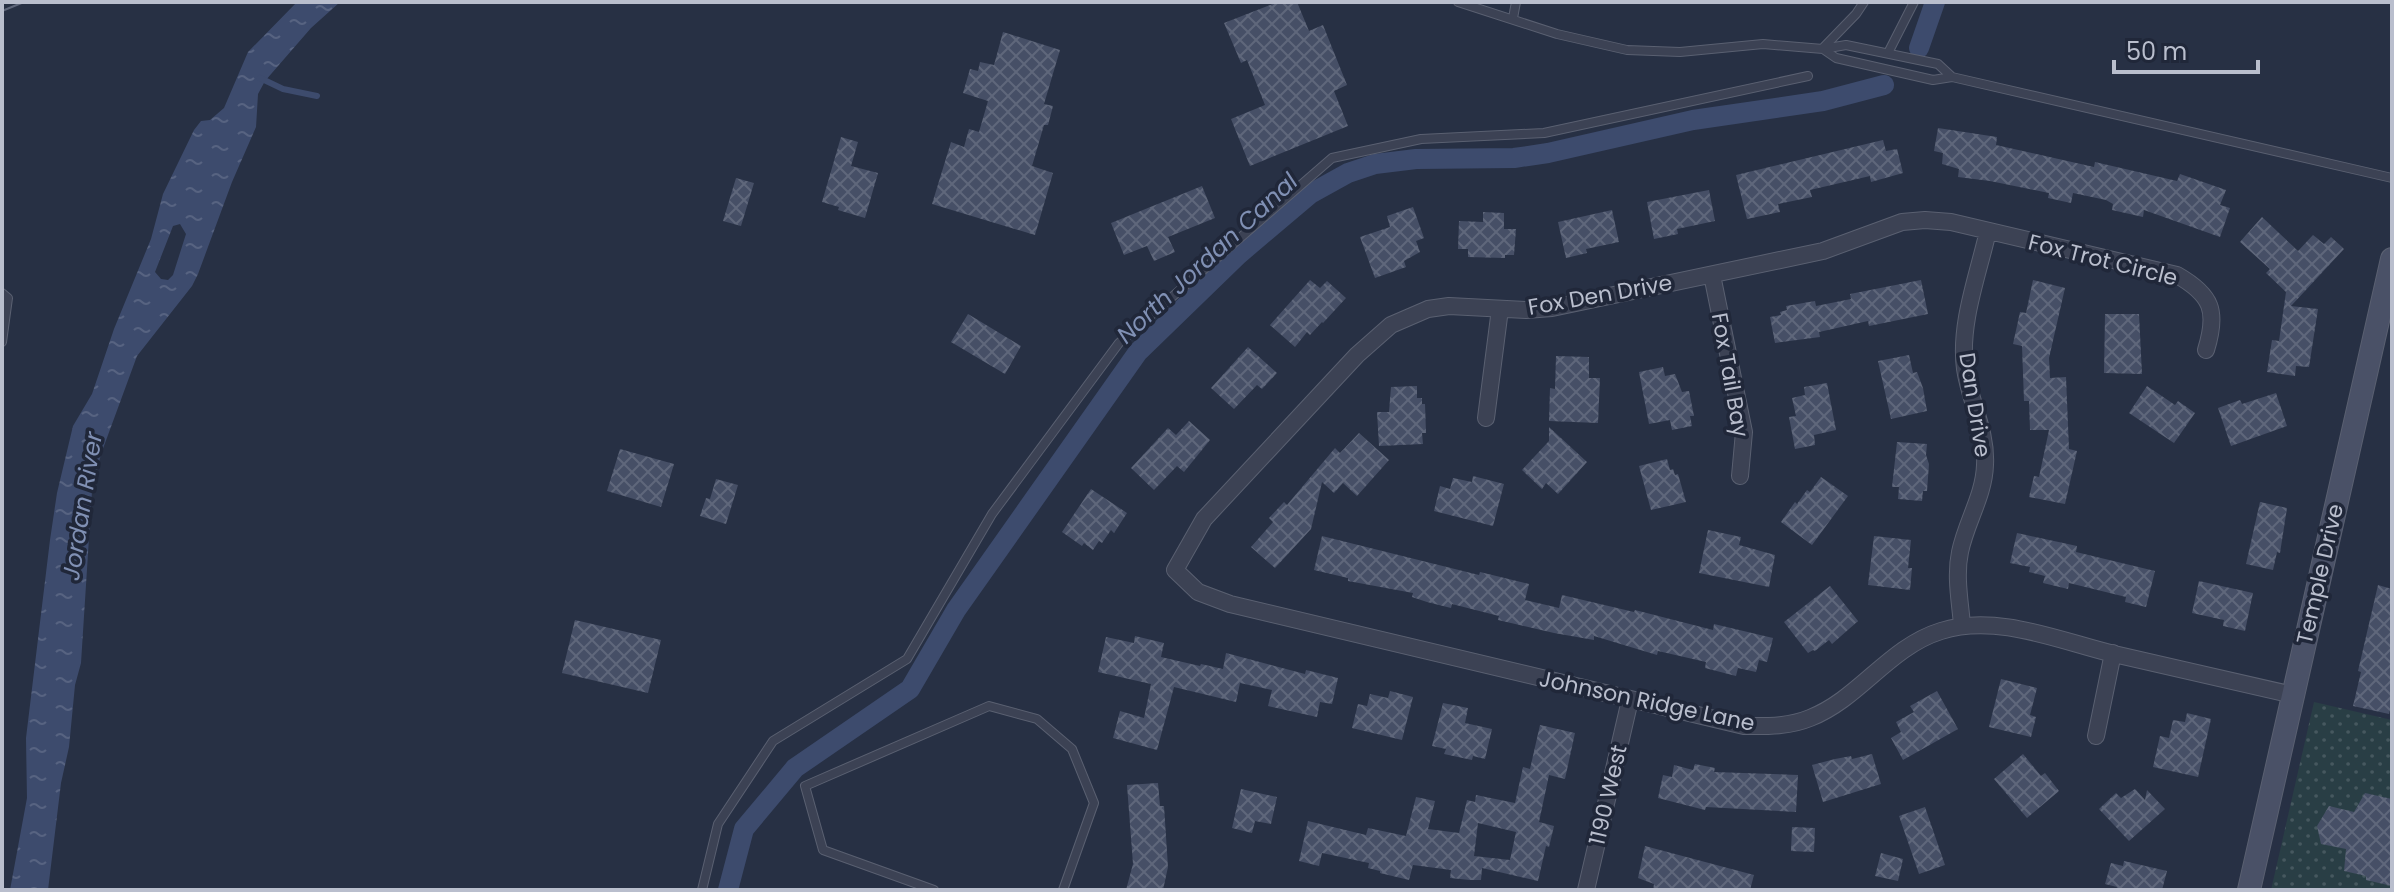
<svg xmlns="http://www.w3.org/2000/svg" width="2394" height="892" viewBox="0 0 2394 892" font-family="Poppins,sans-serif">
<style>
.grass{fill:url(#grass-dots)}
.water{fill:url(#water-ripples);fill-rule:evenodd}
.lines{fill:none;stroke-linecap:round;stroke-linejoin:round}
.stream{stroke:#3d4b6d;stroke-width:6}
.canal{stroke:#3d4b6d;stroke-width:20}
.building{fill:url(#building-cross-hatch);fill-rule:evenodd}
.lane-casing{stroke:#5a6071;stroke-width:10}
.street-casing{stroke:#5a6071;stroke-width:18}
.secondary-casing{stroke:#5a6071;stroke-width:24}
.lane{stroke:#3c4254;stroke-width:8}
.street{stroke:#3c4254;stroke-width:16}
.secondary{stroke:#4a5167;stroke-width:22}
.tram{stroke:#5e667a;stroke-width:2}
.labels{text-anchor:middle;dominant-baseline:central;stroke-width:7;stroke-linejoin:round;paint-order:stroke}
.street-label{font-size:22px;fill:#b9becd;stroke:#202739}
.water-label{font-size:24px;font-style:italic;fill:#8090b4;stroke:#202739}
</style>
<defs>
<pattern id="grass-dots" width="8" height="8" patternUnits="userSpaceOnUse" patternTransform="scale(2)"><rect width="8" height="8" fill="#293e45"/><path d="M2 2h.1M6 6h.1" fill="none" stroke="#46585f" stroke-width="1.8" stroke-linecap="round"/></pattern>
<pattern id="water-ripples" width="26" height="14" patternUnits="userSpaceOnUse" patternTransform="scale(2)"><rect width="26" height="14" fill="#3d4b6d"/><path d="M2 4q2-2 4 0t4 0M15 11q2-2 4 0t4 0" fill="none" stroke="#576381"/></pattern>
<pattern id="building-cross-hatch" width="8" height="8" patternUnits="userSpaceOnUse" patternTransform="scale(2)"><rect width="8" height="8" fill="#464f66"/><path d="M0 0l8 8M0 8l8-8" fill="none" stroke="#5f677b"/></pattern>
</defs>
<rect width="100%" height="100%" fill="#273044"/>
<path class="grass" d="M2314,702L2392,720V890H2271Z"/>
<path class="water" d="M297,2H340L311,28L265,81L258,94L256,127L232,182L198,274L192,286L137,356L101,454L92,491L81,663L75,685L69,747L61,783L48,890H10L27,798L26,738L50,540L57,493L73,426L92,394L114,329L151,239L163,194L194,130L201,121L210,120L224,108L248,52ZM180,224L186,234L173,275L168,280L161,279L155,272L173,226Z"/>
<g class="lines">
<path class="stream" d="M260,78L283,89L317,96"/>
<path class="canal" d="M1919,48L1935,2
M728,890L744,829L795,768L910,689L956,610L1138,352L1238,255L1310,194L1348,173L1375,164L1416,159L1514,158L1548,153L1693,120L1823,101L1884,85"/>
</g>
<path class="building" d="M1278,2H1297L1309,31L1323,25L1347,85L1334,91L1348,126L1250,166L1231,119L1265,105L1247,60L1241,63L1224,23Z
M1003,32L1060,50L1044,104L1053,106L1048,125H1044L1032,166L1053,173L1035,235L932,204L951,142L964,147L969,129L979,132L988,101L963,93L970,69L978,71L980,62L994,65Z
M1938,128L1997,137L1996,145L2094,167L2095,162L2177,181L2180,174L2226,190L2220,205L2230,208L2220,237L2144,210L2143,217L2112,210L2113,204L2106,200L2073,193L2071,203L2048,198L2049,193L1990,181L1958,177L1959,169L1942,164L1943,153L1934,151Z
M841,137L858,142L851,166L878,173L865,218L838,210L839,207L822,202Z
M1883,140L1886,151L1897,149L1903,173L1871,182L1870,176L1810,190L1812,197L1778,204L1780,212L1747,219L1736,175Z
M736,178L754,183L741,226L723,221Z
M1202,186L1215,218L1168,237L1175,252L1154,261L1147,246L1124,255L1111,223Z
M1709,190L1715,221L1677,229L1678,234L1654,239L1647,202Z
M1413,207L1424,238L1416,241L1420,252L1404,261L1406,267L1375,278L1360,237L1390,227L1387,216Z
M1612,210L1619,242L1586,249L1587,253L1566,258L1558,222Z
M1483,212L1504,213V229H1516L1514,255H1505V258L1468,257V249H1458L1459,221L1483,222Z
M2262,217L2298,251L2313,235L2324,244L2331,237L2344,249L2291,306L2318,309L2309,367L2296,366L2295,376L2267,372L2272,340L2279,341L2286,292L2266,273L2270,269L2240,242Z
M1310,280L1320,288L1327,281L1346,298L1323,323L1322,322L1310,335L1307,332L1295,347L1270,325Z
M1921,280L1928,314L1869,326L1868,321L1819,332L1820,337L1775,343L1770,317L1781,315L1780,312L1787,310L1786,306L1815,301L1816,306L1851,299L1850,294Z
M2033,280L2065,288L2049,358L2050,378L2066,377L2069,449L2077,451L2065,504L2029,497L2034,476L2039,477L2049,430H2030L2029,401H2024L2022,346L2013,344L2020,312L2026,313Z
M968,314L1021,346L1005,374L951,342Z
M2105,314H2139L2142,374L2104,373Z
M1248,347L1277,373L1262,389L1257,385L1234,409L1211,388Z
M1909,355L1913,373L1917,372L1923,388L1927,411L1891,419L1878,361Z
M1556,356L1589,357V378H1600L1598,423L1549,421L1550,388L1555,389Z
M1663,367L1665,376L1675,374L1682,392L1689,391L1694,416H1690L1692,426L1672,430L1670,420L1649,424L1639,372Z
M1827,383L1836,430L1814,435L1815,445L1795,449L1789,417L1796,416L1792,398L1805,395L1804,387Z
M1417,386V398H1422V404H1425L1426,433H1422L1423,444L1379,446L1377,412H1389L1391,387Z
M2147,386L2175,405L2178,401L2195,413L2174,443L2129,413Z
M2276,393L2287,426L2231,446L2218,408L2240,400L2242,404Z
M1189,421L1210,440L1184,472L1177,466L1154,490L1131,468L1168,428L1176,435Z
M1549,427L1587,462L1558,494L1546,483L1542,489L1522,470L1549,441Z
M1359,433L1389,460L1357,496L1343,483L1334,493L1322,482L1311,529L1275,568L1251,547L1273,522L1269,518L1284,502L1287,505L1335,448L1340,453Z
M1897,442L1927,444L1926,455L1929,464L1927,491H1923L1922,501L1898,499L1899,487H1892Z
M620,449L674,464L661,507L607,491Z
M1667,459L1670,470L1673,469L1675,475L1678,474L1686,502L1651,510L1639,466Z
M1473,476L1504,484L1493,526L1434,511L1440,486L1450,489L1453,478L1472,482Z
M1821,477L1848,496L1812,545L1781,522L1795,502L1797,504L1807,490L1810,492Z
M716,479L738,485L726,524L700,516L706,498L710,499Z
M1091,489L1127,513L1114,533L1111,530L1102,543L1099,541L1093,550L1084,543L1082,546L1062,532Z
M2260,502L2287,508L2280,553L2277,552L2273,570L2246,564Z
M1708,530L1741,537L1739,545L1775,555L1769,587L1699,573Z
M2017,533L2077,546L2076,552L2155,571L2146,607L2125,602L2126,597L2069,583L2068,589L2043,583L2045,576L2029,572L2030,567L2010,563Z
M1322,536L1479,575L1480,572L1529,584L1525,600L1559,608L1562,595L1634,612L1635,610L1713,630L1714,624L1773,638L1767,662L1759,660L1756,672L1738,668L1736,676L1705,668L1706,662L1658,651L1657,655L1594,636V640L1554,633L1498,620L1499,616L1452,604L1451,608L1427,602L1412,597L1413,593L1348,581V578L1314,570Z
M1874,536L1911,540L1908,568H1912L1910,590L1868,585Z
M2199,581L2253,593L2245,631L2223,626L2224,620L2192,613Z
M2378,585L2392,589V701L2389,714L2353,706L2361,672L2358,671Z
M1830,586L1858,621L1832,644L1829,640L1815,651L1813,650L1808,653L1784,622Z
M575,620L661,640L648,693L562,673Z
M1135,636L1164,643L1161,657L1200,666L1201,664L1223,669L1226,653L1305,674L1306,670L1338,678L1332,704L1320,702L1317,717L1268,706L1272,690L1240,683L1236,702L1174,687L1157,750L1113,738L1120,711L1144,718L1151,684L1098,672L1106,637L1134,643Z
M2001,679L2037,688L2030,715L2036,717L2031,737L1989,727Z
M1390,691L1413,697L1402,740L1352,728L1358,704L1367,706L1370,694L1388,698Z
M1937,691L1958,729L1903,760L1891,738L1901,732L1896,722L1914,712L1910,706Z
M1443,703L1468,708L1465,723L1492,729L1485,759L1473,756L1472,760L1444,754L1446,749L1432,746Z
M2187,713L2211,719L2198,777L2153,767L2160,736L2169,738L2173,720L2185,722Z
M1540,725L1575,733L1565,779L1549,775L1539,822L1554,826L1549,847L1546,846L1538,881L1482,868L1481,880H1470L1450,878L1451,870L1413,865L1409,880L1380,873V871L1368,868L1369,863L1322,853L1319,866L1299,861L1308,821L1366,835L1368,828L1406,836L1416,797L1435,801L1428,829L1459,833L1467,800L1475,802L1476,795L1515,803L1523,767L1530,769ZM1478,823L1516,832L1510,860L1474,856Z
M1872,754L1881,784L1823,802L1812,765L1835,759L1851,756L1852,759Z
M2023,754L2041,776L2045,773L2059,791L2027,818L1994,779Z
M1695,764L1715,768L1714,772L1798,775L1796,812L1706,807L1705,810L1658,798L1663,775L1672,777L1674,765L1693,770Z
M1158,783L1160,806H1164L1168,867L1163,890H1126L1133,864L1127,785Z
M1241,789L1277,797L1271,824L1255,821L1252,833L1232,828Z
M2135,789L2145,800L2147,790L2165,809L2129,841L2099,809L2116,793L2121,798Z
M2365,793L2392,799V886L2366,880V876L2344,871L2346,849L2321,844L2317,826L2329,806L2354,812Z
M1925,807L1945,865L1919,874L1899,816Z
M1792,827L1815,828L1814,852L1791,851Z
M1645,846L1754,875L1750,890H1653L1654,884L1638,878Z
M1881,853L1903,859L1898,881L1875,876Z
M2124,861L2167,871L2162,890H2116L2117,887L2105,884L2111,863L2123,866Z"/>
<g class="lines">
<g class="lane-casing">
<path id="lane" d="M1458,2L1557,34L1627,50L1680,52L1763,44L1823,49L1846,45L1938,64L1952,77
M1513,18L1516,2
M1823,48L1856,14L1864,2
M1823,49L1836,58L1933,80L1952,77L2392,178
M1888,53L1914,2
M2,293L8,298L2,342
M702,890L718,824L773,741L907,659L992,514L1119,343L1332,158L1421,139L1544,133L1808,76
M934,890L823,850L805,786L989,706L1037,719L1072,749L1094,803L1063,890"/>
</g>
<g class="street-casing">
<path id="street" d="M1712,275L1744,432L1740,476
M2206,350C2218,311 2212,295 2177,275L1951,222L1925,220L1902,222L1823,251L1552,308L1526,310L1449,306L1428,309L1391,325L1357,355L1204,519L1175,570L1198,592L1230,604L1744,726C1767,726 1788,727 1810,718C1859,699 1889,647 1941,631C1996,613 2060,641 2114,654C2174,668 2233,681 2293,695
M1486,418L1500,309
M1962,625C1960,601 1955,576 1960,552C1966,522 1984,496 1985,465C1987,431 1970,402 1965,369C1959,324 1978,275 1988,231
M2096,736L2113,653
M1586,890L1630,700"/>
</g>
<g class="secondary-casing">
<path id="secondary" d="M2249,890L2392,259"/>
</g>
<use href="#lane" class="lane"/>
<use href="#street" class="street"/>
<use href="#secondary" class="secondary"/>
<path class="tram" d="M2,11L24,2"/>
</g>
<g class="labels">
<g class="street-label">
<text transform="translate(2103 260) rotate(14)">Fox Trot Circle</text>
<text transform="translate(1600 295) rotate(-10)">Fox Den Drive</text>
<text transform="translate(1730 375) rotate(80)">Fox Tail Bay</text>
<text transform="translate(1975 405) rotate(81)">Dan Drive</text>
<text transform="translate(2320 574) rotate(-77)">Temple Drive</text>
<text transform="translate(1647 701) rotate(12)">Johnson Ridge Lane</text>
<text transform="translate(1608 795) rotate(-77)">1190 West</text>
</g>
<g class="water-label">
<text transform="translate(1207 258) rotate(-43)">North Jordan Canal</text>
<text transform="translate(82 506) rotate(-81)">Jordan River</text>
</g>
</g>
<rect width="2394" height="892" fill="none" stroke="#b9becd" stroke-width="8"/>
<path d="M2114 60v12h144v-12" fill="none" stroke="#b9becd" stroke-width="4"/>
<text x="2126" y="60" font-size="24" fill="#b9becd" stroke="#202739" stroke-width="6" paint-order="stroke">50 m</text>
</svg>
